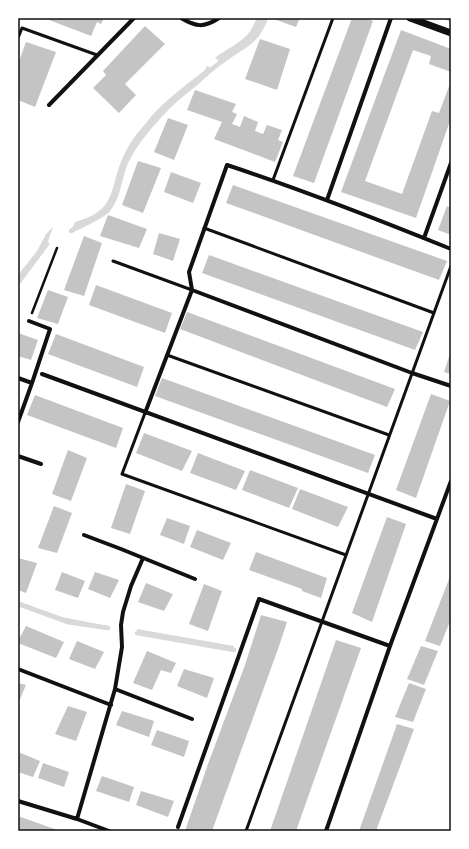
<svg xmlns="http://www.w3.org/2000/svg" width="469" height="849" viewBox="0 0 469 849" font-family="'Source Sans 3',sans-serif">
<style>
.water{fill:#d9d9d9}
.pier{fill:#fff}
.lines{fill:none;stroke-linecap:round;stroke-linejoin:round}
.stream{stroke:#d9d9d9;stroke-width:4.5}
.building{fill:#c4c4c4}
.path{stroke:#111;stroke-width:2.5}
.service{stroke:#111;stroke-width:3}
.minor{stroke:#111;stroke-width:4}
.tertiary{stroke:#111;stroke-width:7}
.neatline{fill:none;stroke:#111;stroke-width:1.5}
</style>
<rect width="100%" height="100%" fill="#fff"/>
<path class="water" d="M257,18H266C255,44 245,45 224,60C202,76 179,96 160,116C146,131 133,146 125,165C119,180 119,198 108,210C102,217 80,226 71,231L75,222C120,210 108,186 125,153C130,142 138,132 146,123C163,101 184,87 205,70C212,54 237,47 248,34C252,30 254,23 257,18Z
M53,227L47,244L18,283V275L37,251L46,234Z
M18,601L62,617L108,626V628L67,622L18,604Z
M137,629L234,646V650L137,633Z"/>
<path class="pier" d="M214,57L222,63L213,71L206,64Z"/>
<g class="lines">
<path class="stream" d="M71,231C80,226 102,217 108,210C119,197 119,178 126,162C136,141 152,124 168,107C176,99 185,92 194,85C204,76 213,67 224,60C244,45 256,44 266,18
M18,283L47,244
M18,604L67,622L108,628
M137,633L234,650"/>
</g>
<path class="building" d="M44,18H104L101,24L97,22L91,36Z
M271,18H300L296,27Z
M352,18H366L373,21L314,183L293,176Z
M442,18H451V22Z
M145,26L165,44L125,84L136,95L119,113L93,88L106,75L103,71Z
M401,30L451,49V72L429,64L431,56L413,50L365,181L402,194L432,111L439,113L451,81V118L416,218L341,192Z
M260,39L290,49L277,90L245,79Z
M26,42L56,52L35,107L18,100V64Z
M195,90L236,104L232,112L237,114L232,124L240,127L244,116L258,122L255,131L263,134L267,125L282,130L278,140L283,142L275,162L214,139L222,122L187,110Z
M168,118L188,125L174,160L154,152Z
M138,161L161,168L143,213L122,205Z
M171,172L201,183L193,203L164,192Z
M233,185L447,261L439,280L226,203Z
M447,206L451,208V235L438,230Z
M108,215L147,229L139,248L100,236Z
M159,233L180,239L173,261L153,254Z
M84,236L102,243L84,296L64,290Z
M209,255L423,332L415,350L202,273Z
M96,285L172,313L165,333L89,305Z
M48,290L68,297L58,324L37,318Z
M187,312L395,389L387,407L180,329Z
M18,333L38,340L31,360L18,356Z
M56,334L144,367L137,387L48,354Z
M451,351V374L444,372Z
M162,378L375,455L368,473L155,396Z
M431,394L450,401L416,498L396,490Z
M35,395L123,428L116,448L27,415Z
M144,433L192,451L182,471L136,453Z
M68,450L87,458L71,501L52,494Z
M198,453L245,471L236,490L190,473Z
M250,470L298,488L289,508L242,490Z
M126,484L145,491L130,534L111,528Z
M300,489L348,507L338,527L292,509Z
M54,506L72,513L57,553L38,548Z
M387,517L406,524L372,622L352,613Z
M167,518L190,526L184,544L160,535Z
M197,530L231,543L223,560L190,547Z
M256,552L327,578L321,598L302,591V589L249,570Z
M18,558L37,563L26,593L18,590Z
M62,572L85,581L78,598L55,590Z
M95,572L119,580L110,598L88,589Z
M451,574V619L440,646L425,641Z
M146,583L173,594L164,611L138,602Z
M204,584L222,591L208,631L189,624Z
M261,615L287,622L278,649L212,831H185L208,764L245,665Z
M26,626L64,642L56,658L18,643V641Z
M336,640L361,648L296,831H270Z
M77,641L104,652L95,669L69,659Z
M421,646L438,651L424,685L407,679Z
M147,651L176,663L171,673L161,670L152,690L133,683Z
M184,669L214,678L207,698L177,686Z
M18,683L26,685L18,704Z
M409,683L426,689L413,722L395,717Z
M68,706L87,712L76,741L55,734Z
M122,711L154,721L149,737L116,725Z
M397,724L414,729L376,831H359Z
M157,730L189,741L184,757L151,745Z
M18,752L40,761L33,777L18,772Z
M43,763L69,772L64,787L38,778Z
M102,776L134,787L129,802L96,791Z
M141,791L174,801L168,817L136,805Z
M18,816L60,831H18Z"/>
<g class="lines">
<path class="path" d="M32,313L57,248"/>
<path class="service" d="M18,38L22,28L97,55
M273,180L333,18
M204,228L434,313
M113,261L192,290
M167,355L389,435
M145,413L122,474L346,555
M246,831L451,266"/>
<path class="minor" d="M181,18C196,27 204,28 219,18
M49,105L134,18
M327,200L391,18
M424,238L451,163
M192,290L412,373L451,386
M29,321L50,329L32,383
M42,374L437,519
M18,378L32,383L18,422
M145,413L192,290L189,272L227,165C303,190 377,219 451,249
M18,456L41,464
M84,535L121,549L195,579
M18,669L111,705
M115,689L192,719
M18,801L77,819L109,831
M77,819L115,689L122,647L121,625L123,612L131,586L143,558
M178,827L259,599L390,646
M326,831L390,646L451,481"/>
<path class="tertiary" d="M410,18L451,33"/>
</g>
<rect width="469" height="849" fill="none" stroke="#ffffff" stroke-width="38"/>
<rect x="19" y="19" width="431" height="811" class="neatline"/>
</svg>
